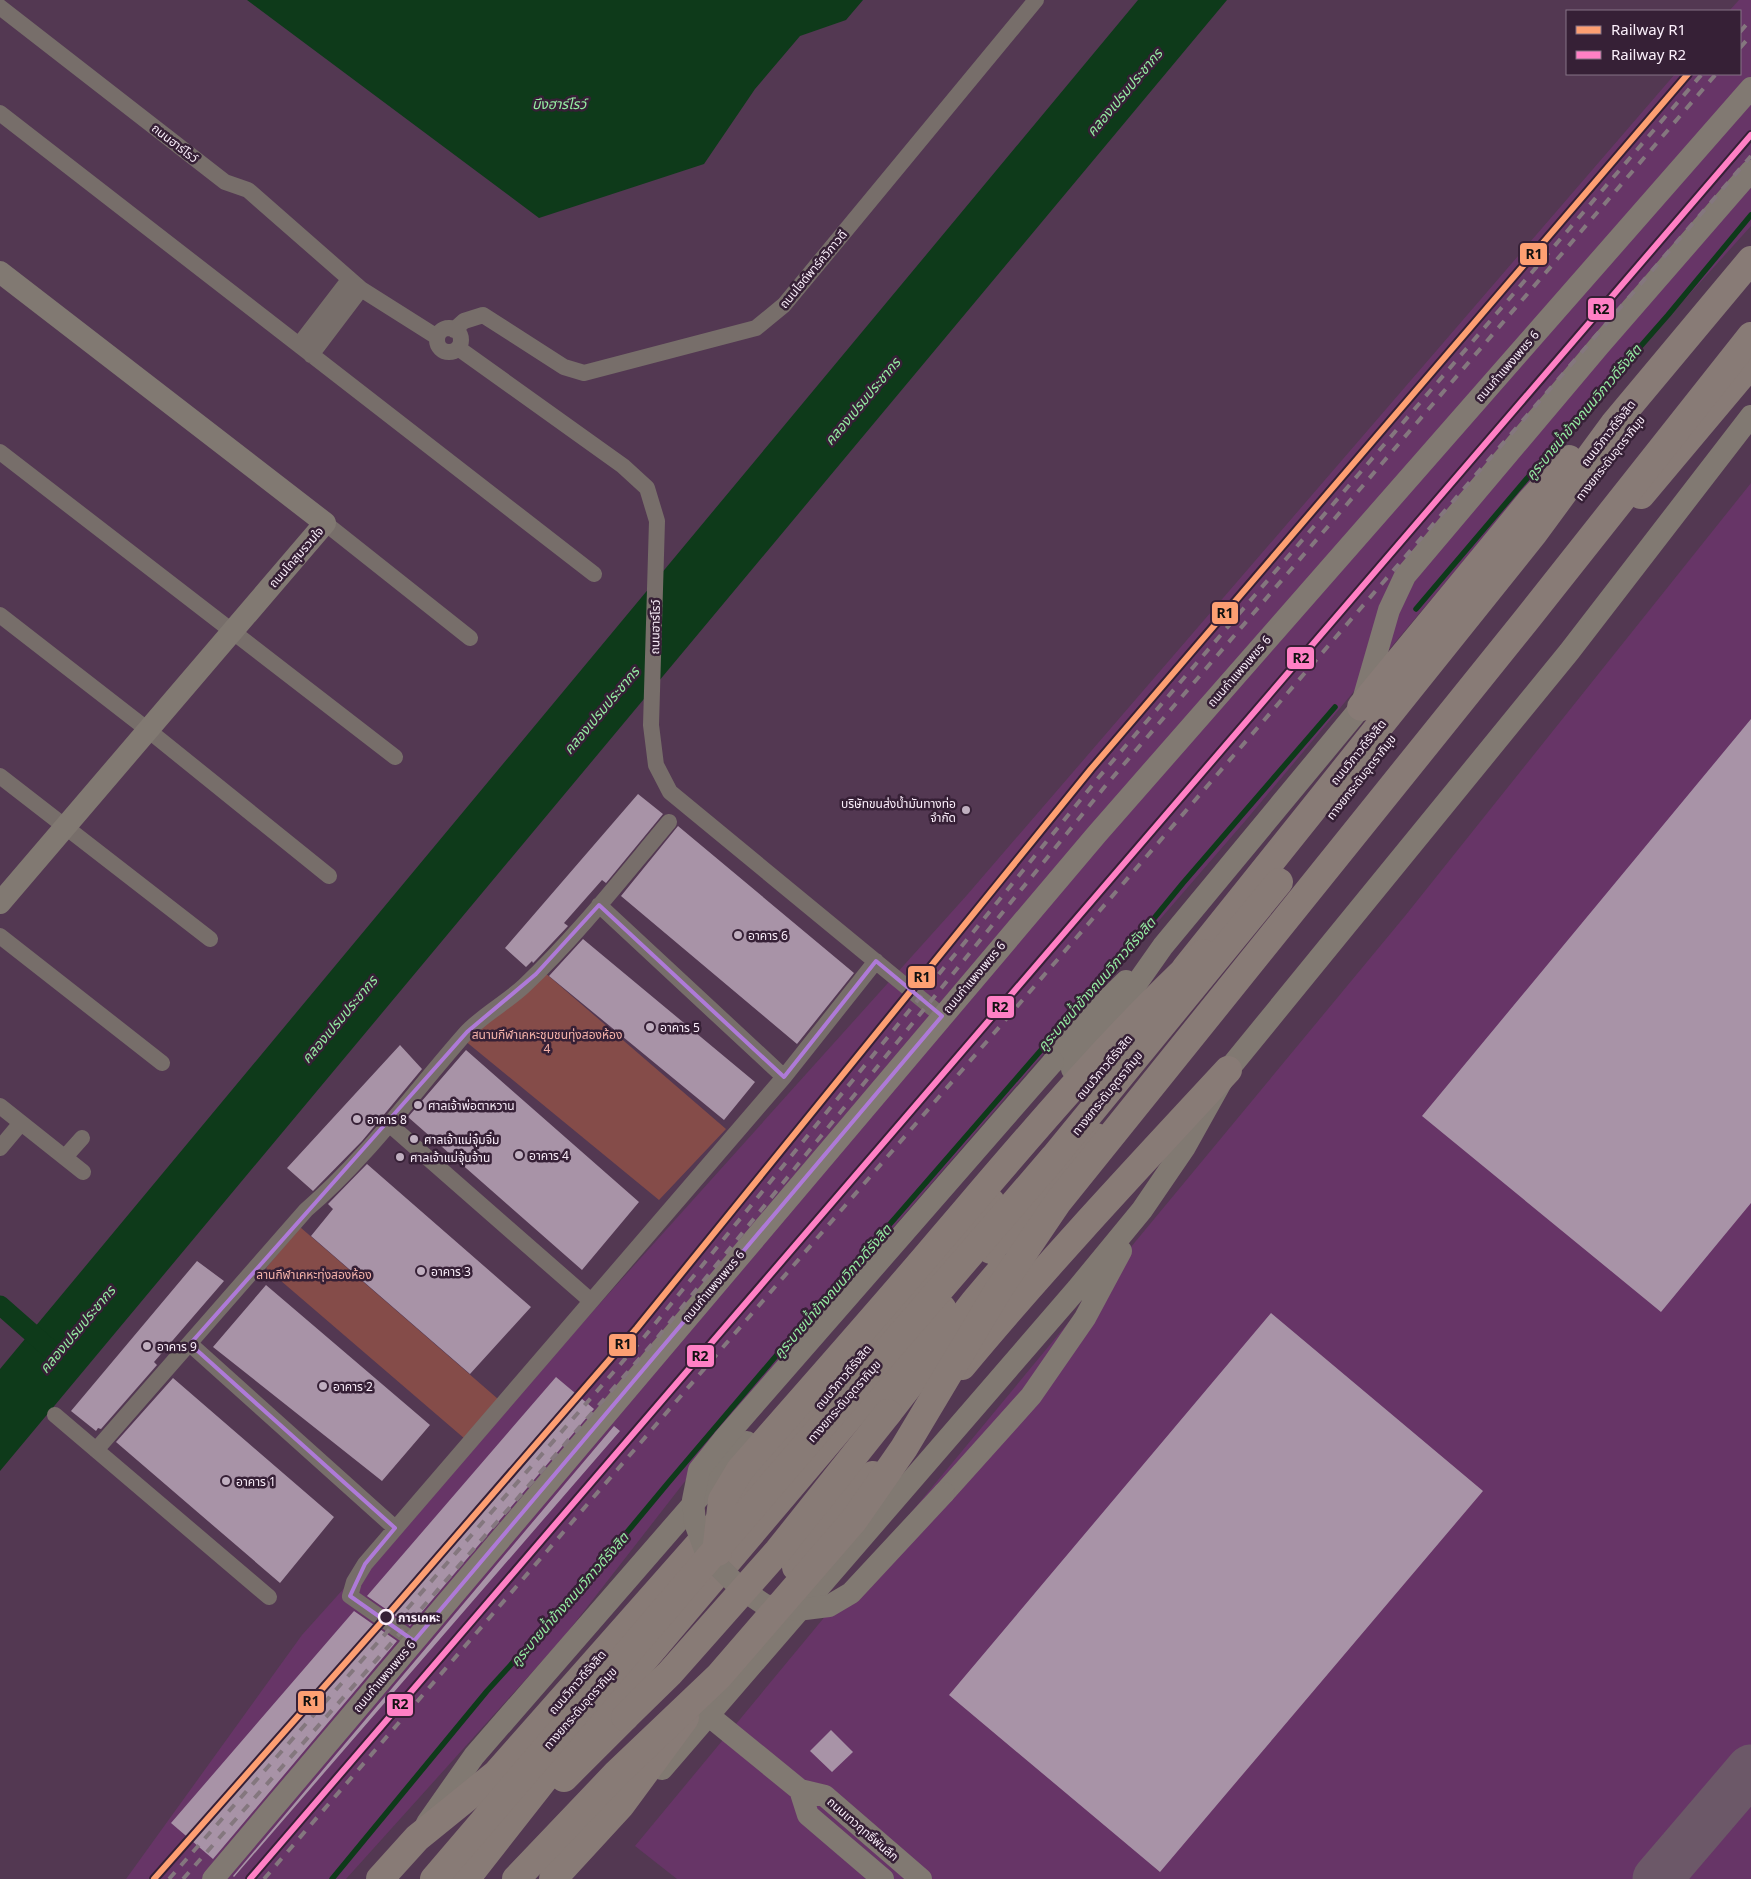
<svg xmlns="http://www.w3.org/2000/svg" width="1751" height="1879" viewBox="0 0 1751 1879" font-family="'Noto Sans','Noto Sans Thai',sans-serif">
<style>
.built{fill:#673567}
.green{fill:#854c49}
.water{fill:#0e3a1a}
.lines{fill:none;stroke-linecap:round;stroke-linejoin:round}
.stream{stroke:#0e3a1a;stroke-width:5.5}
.canal{stroke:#0e3a1a;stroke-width:19}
.taxiway{stroke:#6c5868;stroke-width:49}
.building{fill:#a893a7}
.street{stroke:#776e6a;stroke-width:16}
.secondary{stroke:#817972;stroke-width:22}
.highway{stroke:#887b76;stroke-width:28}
.rail{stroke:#84777e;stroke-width:4;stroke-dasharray:9 9;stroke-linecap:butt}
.secondary-bridge{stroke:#817972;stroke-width:22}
.highway-bridge{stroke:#887b76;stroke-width:28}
.rail-1-casing{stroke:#362036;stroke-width:10}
.rail-2-casing{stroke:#362036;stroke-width:10}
.rail-1{stroke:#fd9f72;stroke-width:6}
.rail-2{stroke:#ff80c5;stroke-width:6}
.marked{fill:none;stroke:#ae7ad7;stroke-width:4;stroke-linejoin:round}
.poi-dot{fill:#c0afc0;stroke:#362036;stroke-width:2}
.stop-dot{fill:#362036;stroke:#fbeffb;stroke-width:2.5}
.labels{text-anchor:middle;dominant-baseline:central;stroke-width:5;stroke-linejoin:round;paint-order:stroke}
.street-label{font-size:12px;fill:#fbeffb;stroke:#362036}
.poi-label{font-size:12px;fill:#fbeffb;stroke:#362036;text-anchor:start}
.park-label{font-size:12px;fill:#f6b3aa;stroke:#362036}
.stop-label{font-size:12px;font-weight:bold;fill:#fbeffb;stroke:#362036;text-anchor:start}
.water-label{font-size:14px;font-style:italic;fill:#95eca2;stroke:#362036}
.line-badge{stroke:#362036;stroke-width:2}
.pale-badge-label{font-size:14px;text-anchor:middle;font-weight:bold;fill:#111}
</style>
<rect width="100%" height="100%" fill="#533852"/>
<path class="built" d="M1739,0H1751V226L1659,328L1246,820L788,1349L563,1638L346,1879H126L302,1635L967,895L1675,74H1740V11H1729Z
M1751,483V1879H677L635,1846L1405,916Z"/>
<path class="green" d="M544,972L726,1129L659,1200L464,1040Z
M300,1227L498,1399L465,1439L266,1268Z"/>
<path class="water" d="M247,0H863L846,20L800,36L755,89L704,164L539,218Z
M1138,0H1227L0,1471V1369Z"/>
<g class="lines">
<path class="stream" d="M1416,609L1597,396L1668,315L1751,215
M332,1879L487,1691L579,1590L668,1483L804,1323L1128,950L1183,883L1335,707"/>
<path class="canal" d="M0,1305L50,1349"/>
<path class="taxiway" d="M1657,1879L1751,1769"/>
</g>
<path class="building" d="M1751,719V1203L1661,1312L1422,1116Z
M638,794L663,814L606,883L602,880L564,923L568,926L536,960L533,963L532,961L526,967L505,948Z
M678,826L854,973L797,1044L621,896Z
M583,939L755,1082L724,1120L549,976Z
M400,1045L422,1069L362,1141L313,1191L287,1168Z
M466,1050L639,1202L582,1270L408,1117Z
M367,1164L531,1307L470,1374L311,1236L333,1209L328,1204Z
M197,1261L224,1281L154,1362L157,1365L101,1429L98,1428L96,1431L71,1411Z
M266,1285L430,1425L382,1481L213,1347Z
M1271,1313L1483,1491L1160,1872L949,1695Z
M556,1377L594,1409L410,1626L367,1596Z
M173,1378L334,1517L280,1583L116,1442Z
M614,1426L620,1431L234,1877L233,1876Z
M354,1611L397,1641L213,1859L171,1823Z
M831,1730L853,1752L832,1772L810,1751Z"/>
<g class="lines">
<path class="street" d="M0,7L225,182L248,190L361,289L437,337
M0,113L594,574
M437 340a12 12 0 1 1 24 0a12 12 0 1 1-24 0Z
M454,330L464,321L483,315L564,367L584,373L756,328L784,305L1036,0
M299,345L349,280
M458,348L623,466L647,488L657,521L651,725L656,765L670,792L942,1016
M311,355L361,289
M0,452L395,757
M325,523L470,638
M0,615L148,730L329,876
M0,776L210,939
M599,905L784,1077
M0,936L162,1063
M0,1106L83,1172
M389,1124L591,1301
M0,1148L21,1123
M65,1157L82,1138
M190,1344L395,1528
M55,1415L269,1597
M96,1450L306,1210C366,1159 413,1093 465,1034C482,1015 506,1003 524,986C577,936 622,878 669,822
M414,1641L350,1596L354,1582L365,1564L784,1077L876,961"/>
<path class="secondary" d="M0,272L325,523L0,903
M1053,1062L1081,1025L1126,981
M1072,1069L1101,1034L1163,946L1361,707L1389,610L1405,576L1599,346L1751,171
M944,1493L1031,1396L1085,1318L1121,1251
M708,1715L800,1790L825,1796L921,1879
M662,1769L1077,1289L1142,1210L1185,1147L1228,1070L1569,652L1751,416
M800,1790L808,1815L883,1879
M427,1823L474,1756L747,1442
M213,1879L1097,834L1751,88"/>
<path class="highway" d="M1641,495L1751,364
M1361,707L1530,502L1569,459
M1185,969L1534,533L1614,424L1751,260
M991,1250L1096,1137
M962,1366C1047,1264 1138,1167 1228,1070
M888,1413L974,1302L1002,1269
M796,1567L873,1475
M564,1778L625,1717
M380,1879L417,1838L496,1774L776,1457L991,1202
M466,1879L564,1754L942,1308
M553,1879L621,1805L685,1718"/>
<path class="rail" d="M1740,32L1751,19
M1740,48L1751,35
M169,1879L394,1624L645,1336L1099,777L1702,74
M183,1879L402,1631L653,1343L1107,784L1716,74
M250,1879L1751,135
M264,1879L1751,156"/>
<path class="secondary-bridge" d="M944,1493L851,1593L829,1606L797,1610L765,1605L740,1588L707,1555L695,1523L693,1500L699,1470L723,1440L1053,1062"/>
<path class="highway-bridge" d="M718,1552L717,1544L722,1500L740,1470C807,1393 875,1317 941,1239C1025,1141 1108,1041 1203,953
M625,1717L670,1673L778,1551L888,1413
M434,1879L791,1462L1054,1157L1279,882
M516,1879L616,1774L719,1676L854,1520L904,1448L999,1289L1058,1202L1527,619L1751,336"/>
<g class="rail-1-casing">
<path id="rail-1" d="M154,1879L386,1617L637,1328L1091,769L1688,74"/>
</g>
<g class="rail-2-casing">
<path id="rail-2" d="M250,1879L1751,135"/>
</g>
<use href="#rail-1" class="rail-1"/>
<use href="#rail-2" class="rail-2"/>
</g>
<path class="marked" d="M599,905L784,1077L876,961L942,1016L414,1641L350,1596L365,1564L395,1528L190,1344L467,1032L536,974Z"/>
<g class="poi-dot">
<circle cx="966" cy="810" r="5"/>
<circle cx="738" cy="935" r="5"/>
<circle cx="650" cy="1027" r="5"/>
<circle cx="418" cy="1105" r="5"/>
<circle cx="357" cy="1119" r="5"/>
<circle cx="414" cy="1139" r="5"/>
<circle cx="519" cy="1155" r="5"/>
<circle cx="400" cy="1157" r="5"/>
<circle cx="421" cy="1271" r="5"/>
<circle cx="147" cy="1346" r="5"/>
<circle cx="323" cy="1386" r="5"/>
<circle cx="226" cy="1481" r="5"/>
</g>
<circle class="stop-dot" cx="386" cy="1617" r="7"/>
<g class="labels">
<g class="street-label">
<text transform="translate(175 143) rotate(38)">ถนนฮาร์โรว์</text>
<text transform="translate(813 269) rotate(-50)">ถนนไฮด์พาร์ควิภาวดี</text>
<text transform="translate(1507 366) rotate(-49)">ถนนกำแพงเพชร 6</text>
<text transform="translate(1608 433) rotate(-52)">ถนนวิภาวดีรังสิต</text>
<text transform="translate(1610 458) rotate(-52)">ทางยกระดับอุตราภิมุข</text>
<text transform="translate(296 557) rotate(-49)">ถนนโกสุมรวมใจ</text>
<text transform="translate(655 627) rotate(-89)">ถนนฮาร์โรว์</text>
<text transform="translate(1239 671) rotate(-49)">ถนนกำแพงเพชร 6</text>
<text transform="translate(1358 752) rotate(-51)">ถนนวิภาวดีรังสิต</text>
<text transform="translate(1361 777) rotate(-52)">ทางยกระดับอุตราภิมุข</text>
<text transform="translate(974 977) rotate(-50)">ถนนกำแพงเพชร 6</text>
<text transform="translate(1104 1067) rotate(-50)">ถนนวิภาวดีรังสิต</text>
<text transform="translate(1107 1093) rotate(-51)">ทางยกระดับอุตราภิมุข</text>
<text transform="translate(713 1286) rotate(-50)">ถนนกำแพงเพชร 6</text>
<text transform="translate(843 1377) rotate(-50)">ถนนวิภาวดีรังสิต</text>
<text transform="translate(844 1401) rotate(-49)">ทางยกระดับอุตราภิมุข</text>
<text transform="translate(384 1676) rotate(-50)">ถนนกำแพงเพชร 6</text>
<text transform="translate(577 1682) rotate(-49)">ถนนวิภาวดีรังสิต</text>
<text transform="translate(580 1708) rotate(-49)">ทางยกระดับอุตราภิมุข</text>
<text transform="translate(863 1829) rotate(41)">ถนนเทวฤทธิ์พันลึก</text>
</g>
<g class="poi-label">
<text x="956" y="803" text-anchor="end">บริษัทขนส่งน้ำมันทางท่อ<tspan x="956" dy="14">จำกัด</tspan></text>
<text x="748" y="935">อาคาร 6</text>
<text x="660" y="1027">อาคาร 5</text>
<text x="428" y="1105">ศาลเจ้าพ่อตาหวาน</text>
<text x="367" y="1119">อาคาร 8</text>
<text x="424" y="1139">ศาลเจ้าแม่จุ๋มจิ๋ม</text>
<text x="529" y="1155">อาคาร 4</text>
<text x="410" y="1157">ศาลเจ้าแม่จุ้นจ้าน</text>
<text x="431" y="1271">อาคาร 3</text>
<text x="157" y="1346">อาคาร 9</text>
<text x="333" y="1386">อาคาร 2</text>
<text x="236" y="1481">อาคาร 1</text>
</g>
<g class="park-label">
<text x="547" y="1034">สนามกีฬาเคหะชุมชนทุ่งสองห้อง<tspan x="547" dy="14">4</tspan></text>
<text x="314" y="1274">ลานกีฬาเคหะทุ่งสองห้อง</text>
</g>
<g class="stop-label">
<text x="398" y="1617">การเคหะ</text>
</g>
<g class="water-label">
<text transform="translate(1124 92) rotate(-50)">คลองเปรมประชากร</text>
<text x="559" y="103">บึงฮาร์โรว์</text>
<text transform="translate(862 401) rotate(-50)">คลองเปรมประชากร</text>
<text transform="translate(1583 412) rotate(-50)">คูระบายน้ำข้างถนนวิภาวดีรังสิต</text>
<text transform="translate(601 710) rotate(-50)">คลองเปรมประชากร</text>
<text transform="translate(1096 984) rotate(-49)">คูระบายน้ำข้างถนนวิภาวดีรังสิต</text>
<text transform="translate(339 1019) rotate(-50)">คลองเปรมประชากร</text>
<text transform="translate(832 1291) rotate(-49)">คูระบายน้ำข้างถนนวิภาวดีรังสิต</text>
<text transform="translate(77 1329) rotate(-50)">คลองเปรมประชากร</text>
<text transform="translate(569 1599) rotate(-49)">คูระบายน้ำข้างถนนวิภาวดีรังสิต</text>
</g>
</g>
<g class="line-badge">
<rect x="1519" y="242" width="29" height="24" rx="5" fill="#fd9f72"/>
<rect x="1587" y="297" width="28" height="24" rx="5" fill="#ff80c5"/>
<rect x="1211" y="601" width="28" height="24" rx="5" fill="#fd9f72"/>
<rect x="1286" y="646" width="29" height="24" rx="5" fill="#ff80c5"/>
<rect x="907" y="965" width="29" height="24" rx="5" fill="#fd9f72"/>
<rect x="986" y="995" width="29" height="24" rx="5" fill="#ff80c5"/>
<rect x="608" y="1333" width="29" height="24" rx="5" fill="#fd9f72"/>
<rect x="686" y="1344" width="29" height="24" rx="5" fill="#ff80c5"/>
<rect x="297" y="1690" width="28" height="24" rx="5" fill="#fd9f72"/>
<rect x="386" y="1693" width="28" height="24" rx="5" fill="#ff80c5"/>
</g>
<g class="pale-badge-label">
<text x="1534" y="259">R1</text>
<text x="1601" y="314">R2</text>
<text x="1225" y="618">R1</text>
<text x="1301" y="663">R2</text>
<text x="922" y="982">R1</text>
<text x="1000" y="1012">R2</text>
<text x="623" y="1349">R1</text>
<text x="700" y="1361">R2</text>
<text x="311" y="1706">R1</text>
<text x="400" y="1709">R2</text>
</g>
<rect x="1566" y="10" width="175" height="65" fill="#362036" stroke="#857385"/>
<rect x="1576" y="26" width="25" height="8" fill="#fd9f72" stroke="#857385"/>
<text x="1611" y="35" font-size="15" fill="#fbeffb">Railway R1</text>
<rect x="1576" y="51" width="25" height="8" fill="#ff80c5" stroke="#857385"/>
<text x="1611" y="60" font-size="15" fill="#fbeffb">Railway R2</text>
</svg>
